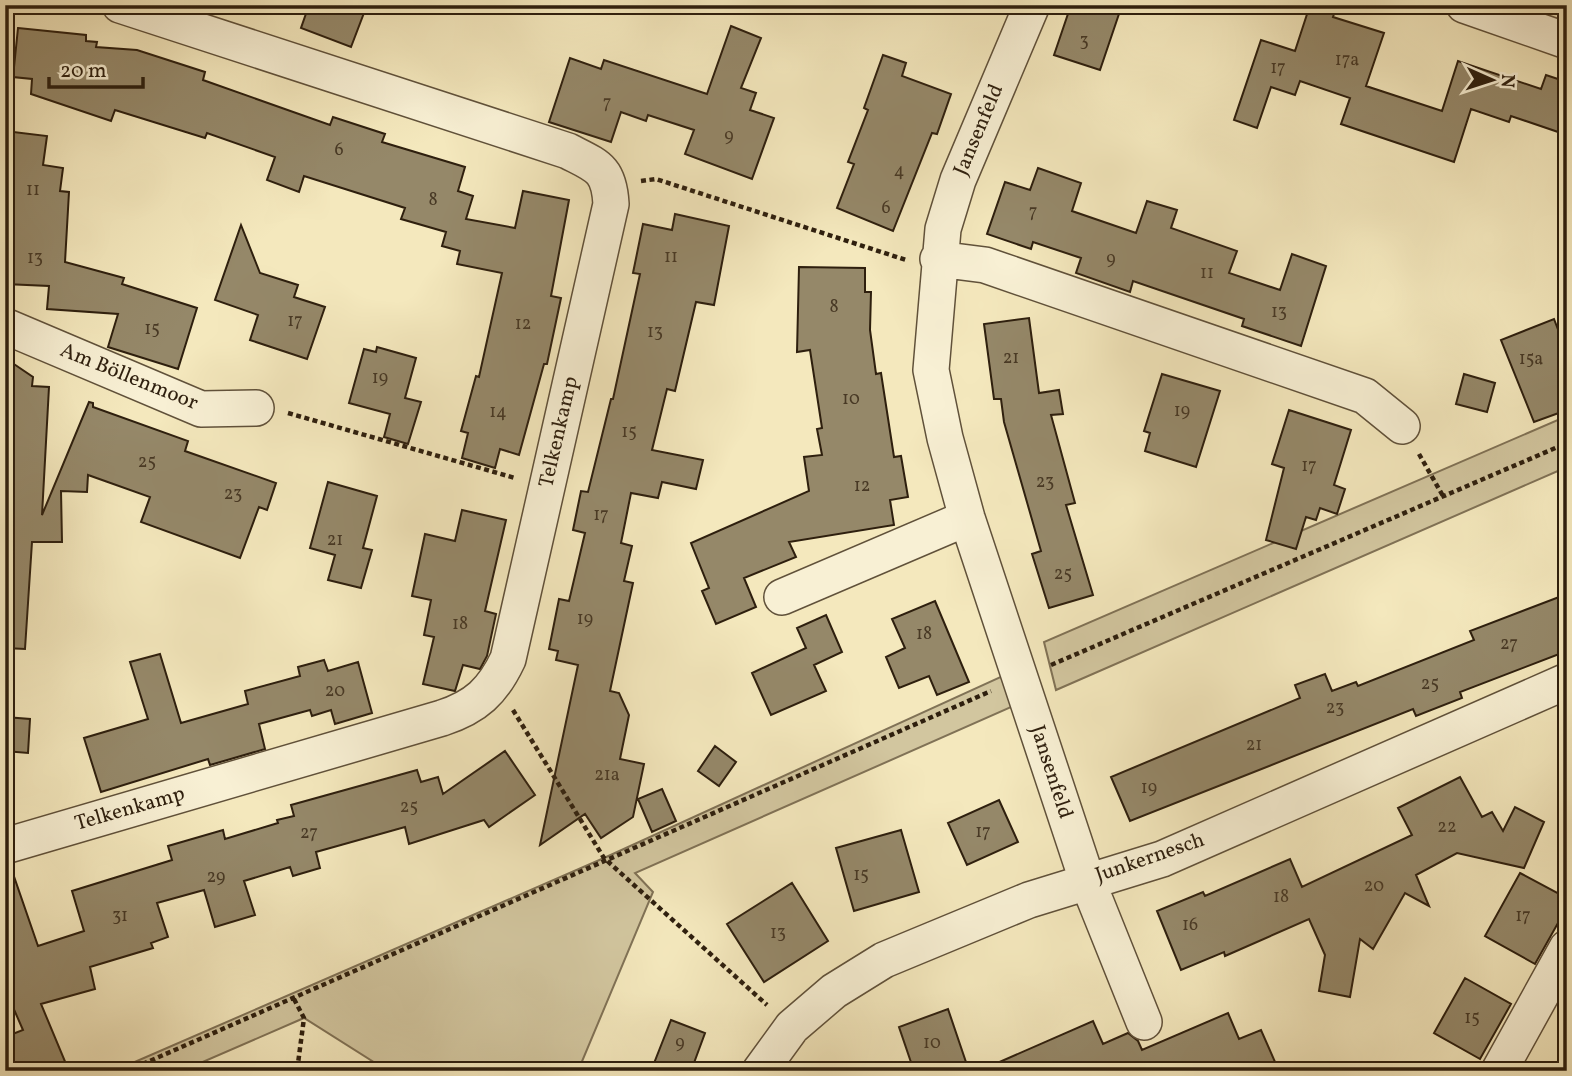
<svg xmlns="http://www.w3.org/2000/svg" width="1572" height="1076" viewBox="0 0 1572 1076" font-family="Vollkorn,serif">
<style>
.green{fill:#d2c69f;stroke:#807256;stroke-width:2}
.building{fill:#958869;stroke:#2e1f0e;stroke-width:2}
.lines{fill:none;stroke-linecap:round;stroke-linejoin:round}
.minor-casing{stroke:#60513a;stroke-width:38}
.path{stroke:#2e1f0e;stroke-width:4.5;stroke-dasharray:5 3.5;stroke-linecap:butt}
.minor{stroke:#f8f0d4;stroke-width:35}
.labels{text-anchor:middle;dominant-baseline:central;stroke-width:5;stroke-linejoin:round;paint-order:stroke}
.number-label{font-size:18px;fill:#483925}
.street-label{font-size:21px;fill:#2e1f0e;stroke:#f8f0d4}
</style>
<rect width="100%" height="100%" fill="#f4e8bd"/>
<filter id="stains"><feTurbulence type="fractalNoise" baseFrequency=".00286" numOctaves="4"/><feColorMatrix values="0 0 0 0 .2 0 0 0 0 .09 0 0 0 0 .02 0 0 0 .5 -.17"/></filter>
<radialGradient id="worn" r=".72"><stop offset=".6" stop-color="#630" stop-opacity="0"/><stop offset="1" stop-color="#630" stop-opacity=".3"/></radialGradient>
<path class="green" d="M1567,416V467L1056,690L1044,642Z
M1007,674L1018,704L635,873L653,892L578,1071H388L304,1018L182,1071H114L604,858Z"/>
<path class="building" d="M309,5H367L351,47L301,28Z
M1071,5H1122L1100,70L1054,55Z
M1310,5H1337L1333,17L1384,33L1366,86L1442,111L1458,61L1541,89L1546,75L1567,82V135L1511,116L1509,122L1471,109L1454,162L1341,124L1350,98L1300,81L1295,95L1271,87L1257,128L1234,120L1261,40L1295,51Z
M731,26L761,38L741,88L756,93L750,110L774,118L752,179L685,154L694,130L648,115L646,121L621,112L611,142L549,122L570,58L601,69L604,60L707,94Z
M18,28L86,35V41L97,42L96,47L137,50L205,72L203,80L330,125L333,117L385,134L382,142L465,167L458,191L473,196L466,219L515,228L523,191L569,200L551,296L561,298L547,364H544L519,455L500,449L495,468L462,458L468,433L461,431L476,376L479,377L502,273L457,264L460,251L442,246L446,232L401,219L405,208L304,176L299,192L267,180L275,157L207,133L205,138L115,110L111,121L31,94L32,79L13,77Z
M883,55L906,63L902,76L951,94L937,134L932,133L893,231L837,208L854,164L848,162L868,110L864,108Z
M5,131L47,136L43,165L63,168L60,191L69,192L65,262L124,278L122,284L197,308L178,369L108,347L118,314L47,309L49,286L5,284Z
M1038,168L1081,183L1072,211L1136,233L1147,201L1177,210L1171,228L1237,251L1229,273L1280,290L1292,254L1326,266L1301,346L1242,326L1244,319L1133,281L1130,292L1076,273L1081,258L1033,242L1031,249L987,234L1005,182L1030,190Z
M675,214L729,226L714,305L696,302L675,391L667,389L652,450L703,460L696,489L662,482L658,498L631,493L621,543L632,546L624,581L633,583L610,691L619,693L629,715L620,759L644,764L633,817L601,838L585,814L540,845L578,665L556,660L558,651L549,649L559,599L569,601L585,533L573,530L581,491L588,492L611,399H613L640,274L633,273L643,224L672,230Z
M241,225L260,273L298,285L294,297L325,307L307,359L250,340L258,315L215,300Z
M799,267L865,268V292H871L870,330L876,374L881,373L894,457L901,456L908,497L890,500L894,525L789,542L796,557L744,578L756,607L716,624L702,591L709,588L691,543L809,491L804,457L822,455L817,429L822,428L810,350L797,352Z
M1029,318L1039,393L1059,390L1063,414L1051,415L1075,503L1066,505L1093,595L1049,608L1032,554L1041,551L1004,422L1001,399H994L984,324Z
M1554,319L1567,353V410L1534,422L1501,340Z
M377,347L416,358L405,398L421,402L408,444L384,437L390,414L349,403L364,349L376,352Z
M5,358L33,377L32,386L49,387L42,515L89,402L93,403V407L188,441L185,451L276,483L267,510L259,507L240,558L141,522L150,497L88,475L87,492L61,491L62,542H32L25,649L5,648Z
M1162,374L1220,391L1196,467L1145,451L1150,433L1144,431Z
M1464,374L1495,383L1487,412L1456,404Z
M1289,410L1351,430L1334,485L1345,489L1337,514L1320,508L1316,520L1306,517L1296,549L1266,540L1284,468L1272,464Z
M328,482L377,496L363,548L372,550L361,588L328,580L335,555L310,548Z
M462,510L506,520L485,611L496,614L487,656L480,669L463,665L455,691L423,684L434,637L424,635L431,600L412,596L425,534L455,541Z
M1567,594V651L1460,692L1462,698L1416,716L1413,709L1130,821L1111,777L1300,698L1295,685L1325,674L1332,691L1356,682L1358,686L1474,640L1470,631Z
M935,601L969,682L937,695L929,676L899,688L886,657L905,648L892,619Z
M826,615L842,652L814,665L826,691L771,715L752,673L806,648L797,628Z
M160,654L181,723L248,704L245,691L300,676L298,667L324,660L328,671L358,662L372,713L335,724L331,710L312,716L310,710L259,724L265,749L210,765L208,759L101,792L84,738L148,719L130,662Z
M5,717L30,719L28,753L5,751Z
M715,746L736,762L719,786L698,771Z
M505,751L535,795L489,827L484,820L409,844L405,827L316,852L320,868L293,876L290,867L244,881L255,915L215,927L204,890L157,903L168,937L151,943L153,948L90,967L95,989L41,1004L69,1071H14L5,1050V1037L23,1030L5,989V866L10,865L38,946L84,931L72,891L172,860L168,846L223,830L225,839L278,823L277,820L294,816L291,805L417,770L421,782L438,777L443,794Z
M1460,777L1482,817L1492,812L1503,831L1515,807L1544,822L1524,868L1457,853L1416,875L1429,906L1405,893L1373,949L1360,939L1350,997L1319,991L1325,955L1309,919L1225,956L1224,952L1181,970L1157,911L1203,892L1205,896L1290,859L1302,887L1412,835L1398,808Z
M662,789L676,821L652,832L638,799Z
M999,800L1018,842L967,865L948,823Z
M901,830L919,892L854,911L836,848Z
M1520,873L1567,898V907L1535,964L1485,936Z
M792,883L828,941L764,982L727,924Z
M1465,978L1511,1004L1480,1059L1434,1033Z
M948,1009L969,1071H914L899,1027Z
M1228,1013L1239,1039L1261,1030L1279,1071H979L1093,1021L1103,1044L1128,1033L1138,1041L1142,1050Z
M671,1020L705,1033L691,1071H651Z"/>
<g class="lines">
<g class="minor-casing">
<path id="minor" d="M1032,5L958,180L943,229L931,370L945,438L967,518L1087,880L1144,1022
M1464,5L1567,41
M938,259L985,265L1365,396L1402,426
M5,326L201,409L256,408
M782,597L967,518
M5,846L442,718C476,707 493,691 508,659L611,204C609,168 597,166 568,151L120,5
M760,1071L792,1027L834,991L884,960L1029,900L1162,859L1567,681
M1499,1071L1567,948"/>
</g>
<path class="path" d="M641,181L656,179L906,260
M288,413L515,478
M1419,454L1443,496
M1051,665L1567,443
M513,710L604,858L767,1005
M294,999L304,1018L297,1071
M127,1071L991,691"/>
<use href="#minor" class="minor"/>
</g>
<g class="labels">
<g class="number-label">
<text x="1084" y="41">3</text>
<text x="1347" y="60">17a</text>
<text x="1278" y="68">17</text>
<text x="607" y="103">7</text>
<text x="729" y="136">9</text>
<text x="339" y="150">6</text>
<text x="899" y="171">4</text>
<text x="33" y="190">11</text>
<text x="433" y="200">8</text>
<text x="886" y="208">6</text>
<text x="1033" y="212">7</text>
<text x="671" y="257">11</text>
<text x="35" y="258">13</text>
<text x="1111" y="259">9</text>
<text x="1207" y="273">11</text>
<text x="834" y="307">8</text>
<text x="1279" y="312">13</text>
<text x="295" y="321">17</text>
<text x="523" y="324">12</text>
<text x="152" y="329">15</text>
<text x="655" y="332">13</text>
<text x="1011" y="358">21</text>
<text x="1531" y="359">15a</text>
<text x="380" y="378">19</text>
<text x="851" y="399">10</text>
<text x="1182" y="411">19</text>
<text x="498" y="412">14</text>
<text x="629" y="432">15</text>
<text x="147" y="462">25</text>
<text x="1309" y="466">17</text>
<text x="1045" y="482">23</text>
<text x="862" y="486">12</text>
<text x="233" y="494">23</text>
<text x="601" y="515">17</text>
<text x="335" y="540">21</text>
<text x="1063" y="574">25</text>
<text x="585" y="619">19</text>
<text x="460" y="624">18</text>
<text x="924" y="634">18</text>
<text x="1509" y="644">27</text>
<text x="1430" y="684">25</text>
<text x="335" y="691">20</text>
<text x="1335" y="708">23</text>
<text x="1254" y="745">21</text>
<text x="607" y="775">21a</text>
<text x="1149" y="788">19</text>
<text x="409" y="807">25</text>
<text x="1447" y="827">22</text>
<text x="983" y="832">17</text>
<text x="309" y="833">27</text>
<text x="861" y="875">15</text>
<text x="216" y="877">29</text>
<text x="1374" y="886">20</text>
<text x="1281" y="897">18</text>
<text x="120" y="916">31</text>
<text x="1523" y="916">17</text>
<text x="1190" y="925">16</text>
<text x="778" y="933">13</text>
<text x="1472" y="1018">15</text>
<text x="680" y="1043">9</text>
<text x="932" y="1043">10</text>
</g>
<g class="street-label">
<text transform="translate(979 130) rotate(-67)">Jansenfeld</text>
<text transform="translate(129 377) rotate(22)">Am Böllenmoor</text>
<text transform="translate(559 432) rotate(-77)">Telkenkamp</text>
<text transform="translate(1051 772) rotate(72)">Jansenfeld</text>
<text transform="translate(130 809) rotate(-16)">Telkenkamp</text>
<text transform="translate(1150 858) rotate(-19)">Junkernesch</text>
</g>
</g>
<rect width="1572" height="1076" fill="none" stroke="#f4e8bd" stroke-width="28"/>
<rect x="7" y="7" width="1558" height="1062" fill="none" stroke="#2e1f0e" stroke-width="3.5"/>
<rect x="14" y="14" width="1544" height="1048" fill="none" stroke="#2e1f0e" stroke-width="2"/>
<g transform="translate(1492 80) rotate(93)" stroke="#f8f0d4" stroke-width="5" paint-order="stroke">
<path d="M0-5L12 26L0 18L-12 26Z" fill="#2e1f0e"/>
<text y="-10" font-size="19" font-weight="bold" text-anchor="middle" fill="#2e1f0e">N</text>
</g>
<path d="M49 77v10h94v-10" fill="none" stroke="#2e1f0e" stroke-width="3.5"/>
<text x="60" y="77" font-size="21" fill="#2e1f0e" stroke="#f8f0d4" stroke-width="5" paint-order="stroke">20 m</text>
<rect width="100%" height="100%" filter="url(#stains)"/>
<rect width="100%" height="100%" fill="url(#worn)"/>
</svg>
